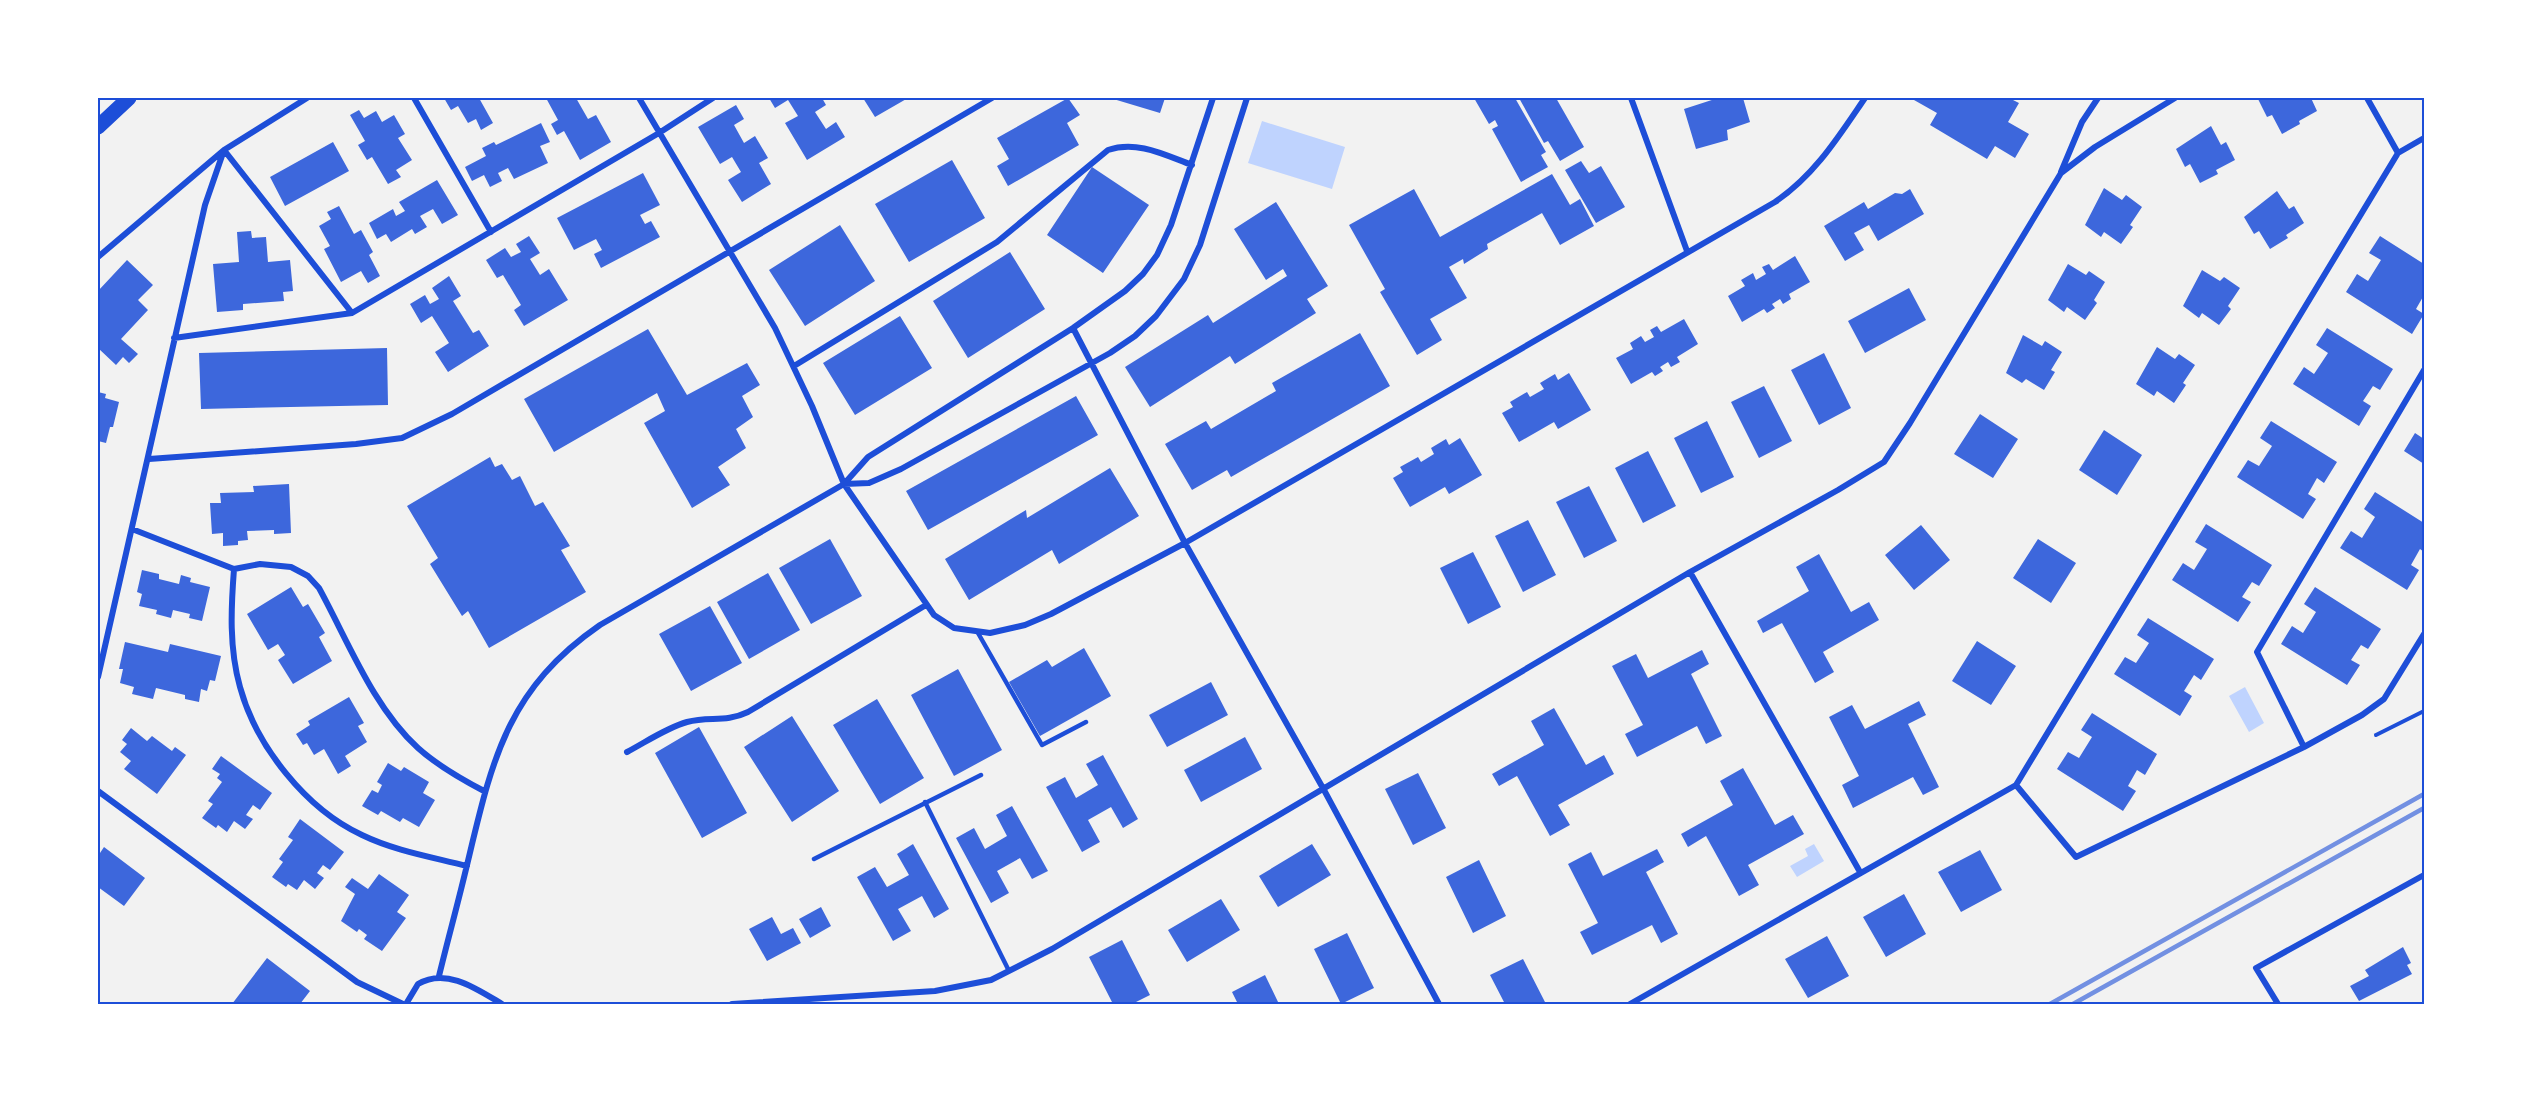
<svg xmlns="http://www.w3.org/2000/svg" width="2522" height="1102" viewBox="0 0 2522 1102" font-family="'Public Sans',sans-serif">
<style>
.water{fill:#bfd3fe}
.building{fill:#3d67dc}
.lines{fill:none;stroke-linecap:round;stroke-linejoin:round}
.path{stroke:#1d4ed8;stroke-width:4}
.service{stroke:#1d4ed8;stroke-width:4.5}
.minor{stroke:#1d4ed8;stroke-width:6}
.primary{stroke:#1d4ed8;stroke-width:15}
.rail{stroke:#7290e2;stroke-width:4.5}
.neatline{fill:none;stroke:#1d4ed8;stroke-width:2}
</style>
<rect width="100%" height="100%" fill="#f2f2f2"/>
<path class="water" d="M1262,121L1345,147L1332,189L1248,163Z
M2245,687L2264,723L2249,732L2229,696Z
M1814,844L1824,861L1797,877L1790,866L1808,856L1805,849Z"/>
<path class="building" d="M444,98H479L493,123L481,130L476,119L468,123L458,106L451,110Z
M546,98H576L588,119L596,115L611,142L580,160L564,131L557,135L551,124L558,120Z
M769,98H822L826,105L815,112L826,129L836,122L845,137L807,160L785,123L798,116L788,100L775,108Z
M863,98H908L875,117Z
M1068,98L1080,115L1067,123L1079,145L1008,186L997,166L1009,159L997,138Z
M1110,98H1165L1160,113Z
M1474,98H1515L1546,152L1541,155L1548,167L1521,182L1492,129L1498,126L1495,120L1489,124Z
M1519,98H1556L1584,147L1560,161L1548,141L1544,143Z
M1718,98H1743L1750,122L1727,130L1728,140L1696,149L1684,109Z
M1915,98H2009L2019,103L2008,122L2029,134L2015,158L1995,146L1987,159L1930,125L1937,113L1914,100Z
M2262,98H2311L2317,111L2299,121L2300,124L2282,134L2272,115L2267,117L2258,99Z
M736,105L744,119L734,125L744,143L755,136L768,158L759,163L771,184L742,202L728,180L741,172L732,157L720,164L698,127Z
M359,110L364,118L376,111L382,122L394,115L405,134L398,138L412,160L396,170L401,177L388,184L372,157L367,160L358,145L365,141L350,115Z
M541,123L550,142L540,146L548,163L514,179L508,168L498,173L502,181L490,187L484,175L472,181L465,167L486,156L482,148L494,142L496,145Z
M2211,126L2221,145L2226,142L2235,160L2216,170L2218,174L2200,183L2190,164L2185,167L2176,149Z
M333,142L349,171L285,206L270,177Z
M952,160L985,218L909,262L875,204Z
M1581,161L1589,173L1601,166L1625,207L1596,223L1565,170Z
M1092,167L1149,205L1103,273L1047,235Z
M643,173L660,205L640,215L645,224L651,221L660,237L601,268L594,254L602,250L596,239L574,250L557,218Z
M1552,174L1570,205L1580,199L1594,226L1560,245L1542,213L1487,244L1488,249L1464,264L1463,259L1449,267L1467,298L1430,319L1442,340L1417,355L1380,292L1385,289L1349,225L1414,189L1440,237Z
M437,180L458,215L442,224L433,209L420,216L427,227L415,234L412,229L391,242L386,234L377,239L369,223L393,209L396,216L405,211L399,202Z
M2104,188L2122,200L2126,195L2142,207L2130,225L2133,227L2121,244L2104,232L2101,237L2085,225Z
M1910,189L1924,214L1878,241L1869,225L1854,233L1864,250L1845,261L1824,226L1864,202L1868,209L1895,193L1902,194Z
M2277,191L2289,209L2294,206L2304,223L2286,235L2288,238L2270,249L2259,231L2254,234L2244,217Z
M1276,202L1328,286L1307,299L1316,313L1235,364L1230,356L1150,407L1125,367L1208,315L1213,323L1287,276L1283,269L1266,280L1234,229Z
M339,206L354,234L361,230L373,252L369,255L380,276L368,283L361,271L341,282L324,249L330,246L319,226L331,219L327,212Z
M840,225L875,281L805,326L769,270Z
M251,231L252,238L266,237L268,262L290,260L293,291L283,292L284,301L243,304V310L217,312L213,264L239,262L237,232Z
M529,236L540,253L530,259L540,275L549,269L568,300L524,326L514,310L521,305L503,275L497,278L486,260L505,248L511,257L521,252L516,244Z
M2380,236L2424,264V295L2416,309L2424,314L2412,334L2346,292L2357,274L2368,281L2381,260L2369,253Z
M1010,252L1045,309L968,358L933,301Z
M1795,256L1810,282L1789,294L1791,299L1783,304L1780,299L1772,304L1775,308L1767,313L1764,309L1742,322L1728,296L1745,286L1741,280L1753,273L1756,280L1766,274L1762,267L1769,264L1773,270Z
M127,260L153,285L138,300L148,310L121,339L138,354L129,363L123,357L116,365L98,348V291Z
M2068,264L2086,275L2089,271L2105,282L2094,300L2097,303L2085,320L2067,307L2064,312L2048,300Z
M2202,270L2220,281L2224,277L2240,288L2228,306L2231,309L2219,325L2202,313L2199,318L2183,306Z
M449,276L461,296L453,301L473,333L479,330L489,346L448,372L435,352L449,343L432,316L421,323L410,304L425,295L430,304L439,299L432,288Z
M1909,288L1926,320L1865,353L1848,321Z
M900,316L932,368L855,415L823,363Z
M1684,319L1698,344L1677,357L1680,362L1671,367L1668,362L1660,367L1663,371L1655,376L1652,372L1631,384L1616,358L1633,349L1630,343L1641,336L1645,342L1654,337L1650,330L1657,326L1661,332Z
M2327,328L2393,369L2380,390L2373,386L2363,401L2371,406L2359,426L2293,384L2304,367L2314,374L2328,353L2316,345Z
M648,329L687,395L747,363L760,385L742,396L753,417L736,429L746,448L718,467L730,485L692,508L644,423L665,411L657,393L554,452L524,399Z
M1360,333L1390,386L1231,477L1227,470L1192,490L1165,444L1206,421L1211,429L1276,391L1272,383Z
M2023,335L2042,346L2045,341L2062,352L2051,370L2055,372L2044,390L2026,379L2022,383L2006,373Z
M2157,347L2175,359L2179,354L2195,365L2183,383L2186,385L2174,403L2157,391L2154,396L2136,384Z
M387,348L388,405L201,409L199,353Z
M1824,353L1851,408L1819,425L1791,370Z
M1569,373L1591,410L1558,429L1554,422L1519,442L1502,413L1513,407L1510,402L1527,392L1530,397L1544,389L1540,383L1555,374L1558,380Z
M1764,386L1792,441L1759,458L1731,402Z
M98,392L106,394L105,398L119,402L113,427H110L106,443L98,441Z
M1076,396L1098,435L928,530L906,491Z
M1980,414L2018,439L1993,478L1954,454Z
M1707,421L1734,477L1701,493L1674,438Z
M2271,421L2337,462L2324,483L2317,478L2308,494L2316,499L2303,519L2237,477L2248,460L2259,466L2272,446L2260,438Z
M2104,430L2142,455L2117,495L2079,470Z
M2415,433L2424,439V464L2404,451Z
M1460,438L1482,475L1449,494L1445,487L1410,507L1393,478L1403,472L1400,467L1418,457L1421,462L1434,454L1431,448L1446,439L1449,445Z
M1648,451L1676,506L1643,523L1615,468Z
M490,457L495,467L502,464L512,480L520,476L535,506L543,502L570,546L561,550L586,592L489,648L468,611L462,616L430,564L438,558L407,506Z
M1110,468L1139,516L1059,564L1052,550L969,600L945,559L1026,510L1027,518Z
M289,484L291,533L274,534V530L247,531L248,540L238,541V545L223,546V533L212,534L210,503H221L220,493L254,492L253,486Z
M1589,486L1617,541L1584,558L1556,502Z
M2375,492L2424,523V552L2420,549L2411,565L2419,570L2407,590L2340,548L2351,531L2362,538L2375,517L2364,509Z
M1528,520L1556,575L1523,592L1495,536Z
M2206,524L2272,565L2259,586L2252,582L2242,597L2251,602L2238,622L2172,580L2183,563L2194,570L2207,549L2195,542Z
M1921,525L1950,560L1914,590L1885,555Z
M830,539L862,596L811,624L779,568Z
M2038,539L2076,563L2051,603L2013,578Z
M1473,552L1501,607L1468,624L1440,568Z
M1819,554L1851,612L1869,602L1879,620L1823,652L1834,672L1815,683L1782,623L1763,633L1757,621L1809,591L1796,567Z
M142,570L159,574V579L179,584L181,575L191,578L190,582L210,587L202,621L189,618L190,614L173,610L171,618L156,614L157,610L139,606L142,594L137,592Z
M768,573L800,630L749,659L717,602Z
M291,587L303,607L308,604L325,633L319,637L332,661L293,684L278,660L285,655L278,644L268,650L247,614Z
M2315,587L2381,629L2368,649L2361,645L2351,660L2360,665L2347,685L2281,644L2292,626L2303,633L2316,612L2304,604Z
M710,606L742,663L691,691L659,634Z
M2148,618L2214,659L2201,680L2194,675L2184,691L2192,696L2180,716L2114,674L2125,657L2136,663L2149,643L2137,635Z
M1977,641L2016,666L1991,705L1952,681Z
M125,642L168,652L170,644L221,656L215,681L210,680L207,691L201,689L199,702L185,699V695L156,688L153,699L132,694L134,687L120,683L123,669H119Z
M1084,648L1111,696L1040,736L1009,682L1047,660L1052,667Z
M1702,650L1709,664L1691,674L1722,736L1706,744L1697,726L1637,757L1625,734L1643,725L1612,666L1636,654L1648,678Z
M958,669L1002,750L954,776L911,695Z
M1211,682L1228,715L1167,747L1149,715Z
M349,697L364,723L358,726L367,742L345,756L351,766L338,774L324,749L314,755L307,743L303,745L296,734L310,725L308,721Z
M877,699L924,778L880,804L833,725Z
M1919,701L1926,715L1908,724L1939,787L1923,795L1913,777L1853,808L1842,785L1859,776L1829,717L1852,705L1865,729Z
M1554,708L1586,765L1604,755L1614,774L1558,805L1570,825L1550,836L1517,776L1499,786L1492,774L1544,745L1531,721Z
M2092,713L2157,754L2145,775L2137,770L2128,786L2136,791L2123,811L2057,769L2068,752L2079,758L2092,737L2081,730Z
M792,716L839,791L792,822L744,747Z
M699,727L747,813L702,838L655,753Z
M131,728L147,741L152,736L172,751L175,747L186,755L157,794L124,769L131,761L120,752L127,744L122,740Z
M1245,737L1262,769L1201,802L1184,770Z
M1103,755L1138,819L1123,828L1111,807L1088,820L1100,842L1082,852L1046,787L1065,777L1076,798L1098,785L1086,764Z
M221,756L272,793L260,810L253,805L246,815L253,819L245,829L234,821L227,832L218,825L216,828L202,818L213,804L208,801L222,782L217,778L220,774L212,769Z
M388,763L401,771L404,767L429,782L423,793L435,800L419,827L403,818L400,822L381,811L378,815L362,806L372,790L378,793L382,785L377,782Z
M1743,768L1775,825L1793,815L1804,834L1748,865L1759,885L1739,896L1706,836L1688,847L1681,834L1733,805L1720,781Z
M1418,773L1446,828L1413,845L1385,789Z
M1012,806L1048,871L1032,879L1020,858L997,871L1009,893L991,903L956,838L974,828L985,849L1007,836L996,815Z
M300,819L344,852L330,870L323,865L317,873L324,878L315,889L304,880L297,890L288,884L286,887L272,877L283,862L279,859L293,840L288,837Z
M913,844L949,909L934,918L922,896L898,909L911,931L893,941L857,877L875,867L887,887L909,875L897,854Z
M1312,844L1331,875L1278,907L1259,876Z
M104,847L145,878L124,906L98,887V856Z
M1657,849L1664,862L1646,872L1678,934L1661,943L1652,925L1592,955L1580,932L1598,923L1568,864L1591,852L1603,876Z
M1980,850L2002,890L1961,912L1938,872Z
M1479,860L1506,916L1473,933L1446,877Z
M379,874L409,895L397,912L406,918L382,951L364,939L367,935L359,929L357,932L341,921L355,894L345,887L352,878L368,889Z
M1904,894L1926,934L1886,957L1863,917Z
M1221,899L1240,930L1187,962L1168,930Z
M821,907L831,926L810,938L799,919Z
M772,917L781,934L793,928L801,943L767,961L749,929Z
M1347,933L1374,988L1341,1004L1314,949Z
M1827,936L1849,976L1808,998L1785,959Z
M1122,940L1150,995L1132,1004H1113L1089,957Z
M2403,947L2411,963L2407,965L2412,974L2359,1001L2350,986L2369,976L2365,970Z
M267,958L310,991L300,1004H232Z
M1523,959L1546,1004H1505L1490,975Z
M1265,975L1279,1004H1238L1232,992Z"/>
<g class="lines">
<path class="path" d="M2376,735L2424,711"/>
<path class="service" d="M978,633L1042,745L1086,722
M925,802L1009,971
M814,859L981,775"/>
<path class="minor" d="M414,98L491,232
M639,98L775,328L812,406L844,484L934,615L954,628L990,633L1025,625L1051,614L1185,543L1775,202C1815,175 1839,136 1865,98
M1631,98L1687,251
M2367,98L2398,153
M224,150L352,313L659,133L713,98
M2061,172L2082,122L2098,98
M98,257L224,150L307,98
M1073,328L1185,543L1324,790L1439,1004
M174,338L352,313
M794,366L997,242L1108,150C1137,140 1165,155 1192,165
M149,459L356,444L402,438L452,414L992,98
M844,484L869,483L901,469L1110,353L1135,336L1156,316L1184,279L1200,245L1247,98
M132,529L234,569L260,564L291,567L308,576L319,588C348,641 373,707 418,748C438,766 461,779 484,791
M234,569C231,608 229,648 240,687C256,746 306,809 362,835C395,851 432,857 467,866
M1690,572L1860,872
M98,677L205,205L224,150
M2304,747L2257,652L2424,370
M627,752C646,742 666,728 687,722C710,716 725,723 748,712L926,605
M2016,785L2076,857L2304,747L2362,715L2384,699L2424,634
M98,791L357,982L403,1004
M439,976C448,939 458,903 467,865C492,761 506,690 600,625L844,484L868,457L1073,328L1125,291L1143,274L1157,255L1171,225L1213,98
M406,1004L418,984C446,967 477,989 502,1004
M732,1004L935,991L991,980L1052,949L1690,572L1838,490L1884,462L1910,423L2061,173L2095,147L2175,98
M1630,1004L2016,785L2398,153L2424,138
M2278,1004L2256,968L2424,875"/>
<path class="primary" d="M98,127L129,98"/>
<path class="rail" d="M2050,1004L2424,794
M2073,1004L2424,808"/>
</g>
<rect width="2522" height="1102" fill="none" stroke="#ffffff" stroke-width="198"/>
<rect x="99" y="99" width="2324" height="904" class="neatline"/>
</svg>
